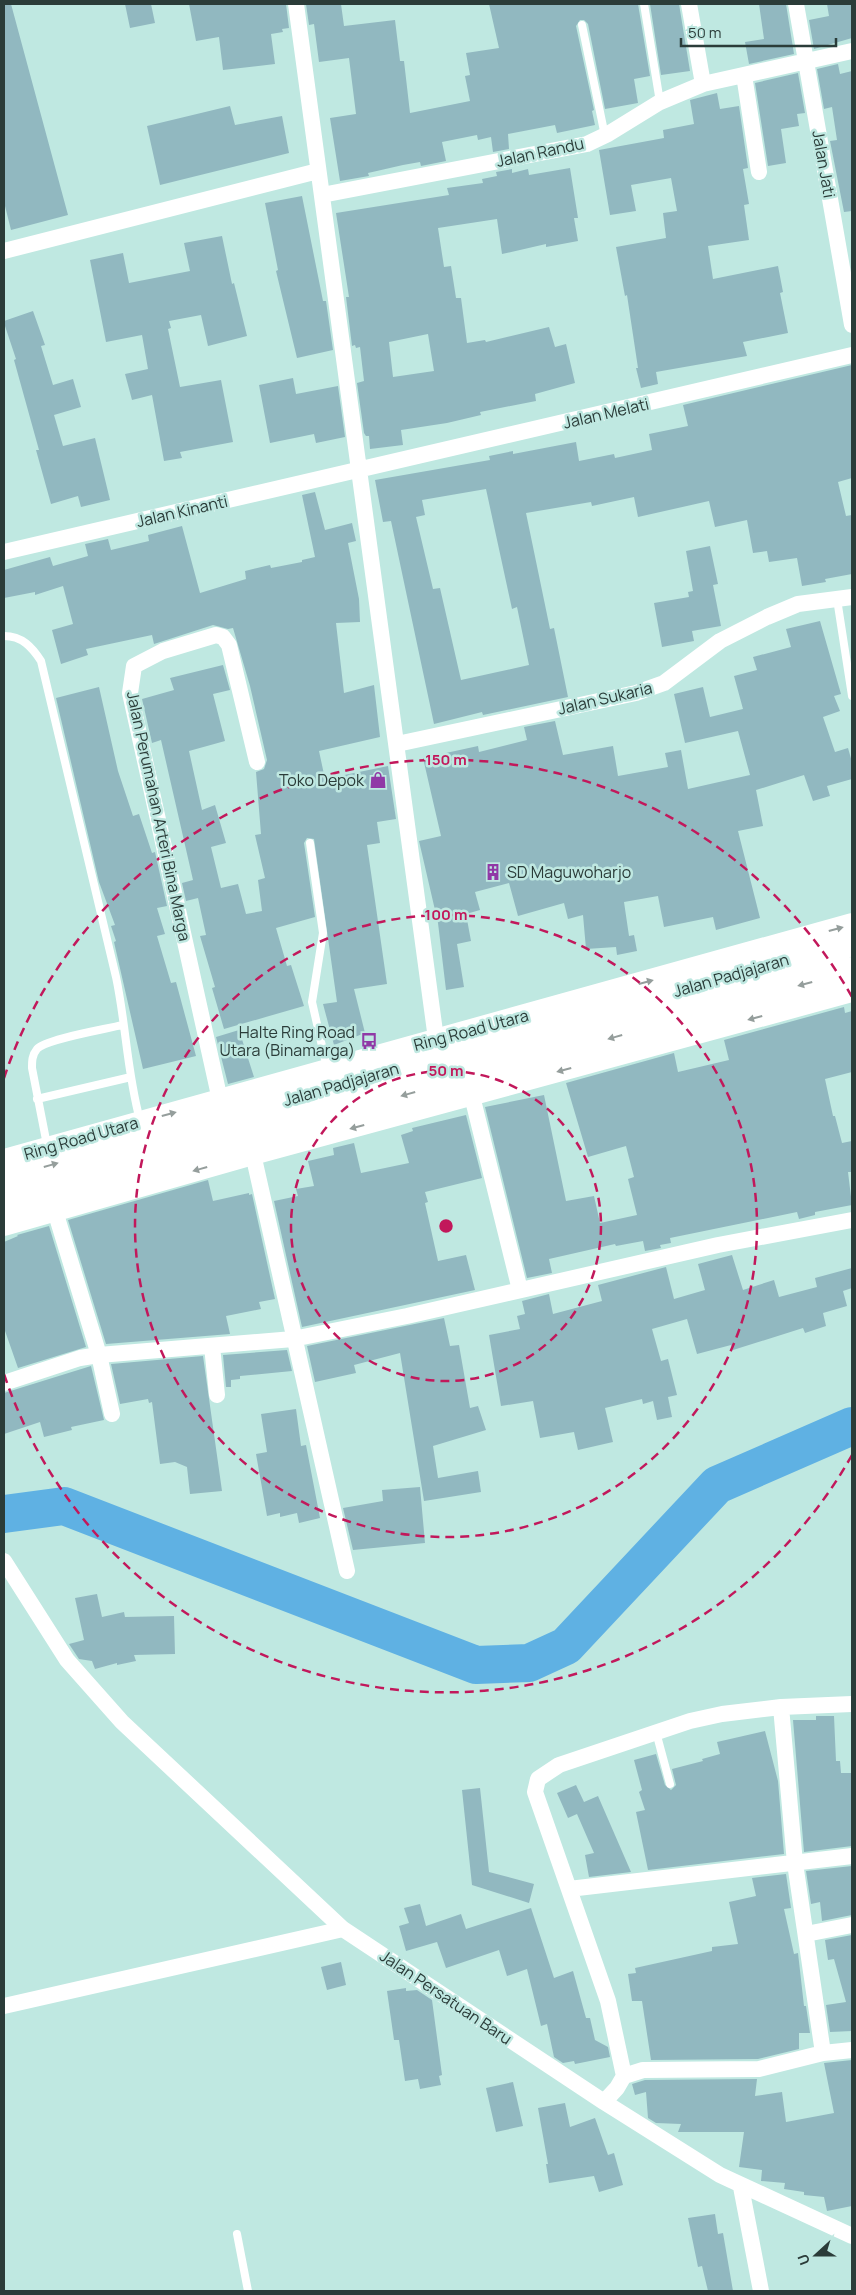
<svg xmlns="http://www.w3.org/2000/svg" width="856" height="2295" viewBox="0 0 856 2295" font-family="Manrope,sans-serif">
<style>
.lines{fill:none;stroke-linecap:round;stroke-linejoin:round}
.river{stroke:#5fb1e3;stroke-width:38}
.building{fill:#91b8c0;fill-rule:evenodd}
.lane{stroke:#fff;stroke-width:8}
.street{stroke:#fff;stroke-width:16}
.secondary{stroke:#fff;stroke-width:22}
.highway{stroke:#fff;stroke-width:28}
.oneway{fill:#959e9c}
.ring{fill:none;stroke:#c2185b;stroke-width:2.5;stroke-dasharray:9 6}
.labels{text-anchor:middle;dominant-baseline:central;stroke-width:5;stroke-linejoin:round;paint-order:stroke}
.street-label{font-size:16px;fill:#2b3c39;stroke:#bfe8e1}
.poi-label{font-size:16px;fill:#2b3c39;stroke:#bfe8e1;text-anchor:end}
.centre{fill:#c2185b;stroke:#bfe8e1;stroke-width:2.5}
.ring-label{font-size:15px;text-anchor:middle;font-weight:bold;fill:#c2185b;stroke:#bfe8e1;stroke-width:5;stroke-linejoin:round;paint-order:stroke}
</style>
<rect width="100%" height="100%" fill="#bfe8e1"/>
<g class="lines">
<path class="river" d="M4,1514L64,1506L476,1665L529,1663L566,1646L717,1485L852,1426"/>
</g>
<path class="building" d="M4,4H11L68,215L11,230L4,202Z
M125,4H151L155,23L130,28Z
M189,4H286L289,28L282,29L283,32L271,34L275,64L223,70L219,37L196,41Z
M306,4H341L344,26L395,20L400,61H404L410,113L470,101L465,76L470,75L466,53L499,48L489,4H638L650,76L634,79L638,103L605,109L588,24L584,20H580L576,26L594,110L592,111L595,125L557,133L555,125L508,134L509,149L493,152L491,137L478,140L477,135L442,142L446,161L421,166L420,162L403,165L368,173L369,176L340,181L330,118L356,114L349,58L319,62L314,24L309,25Z
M650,4H679L690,71L661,75Z
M759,4H786L794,54L749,64L745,42L764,39Z
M827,4H852V38L814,49L809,20L829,16Z
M838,64L840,74L852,71V211L844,212L830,141L837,140L832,107L824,109L817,69Z
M798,73L805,113L797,114L799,126L781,129L786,163L768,166L755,83Z
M717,93L720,109L739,106L748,168L743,169L749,204L744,205L749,240L708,246L713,279L778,266L783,292L780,293L788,333L743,342L747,356L656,372L658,384L641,388L636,368H638L627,295L625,296L616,247L666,238L663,213L677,211L671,178L631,185L636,211L610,215L599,150L664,138L663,130L694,124L690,100Z
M230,106L235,125L282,116L289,153L160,185L147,126Z
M570,168L578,218H574L578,241L546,247V244L502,254L497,219L438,228L444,267L451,266L456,298H461L467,343L485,340L486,342L549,327L555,347L566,344L575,383L535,394L536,401L480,412L481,415L447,423L401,430L403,445L370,449L369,436H366L364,433L357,383L364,381L360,347L356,348L355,345L352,346L346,297H349L336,213L449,195L447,188L483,183L482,179L497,176L496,172L512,169V173L528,169L529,175ZM428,334L434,371L393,377L389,342Z
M302,196L323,301H326L333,350L297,358L276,271L278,270L265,203Z
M222,236L232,284L234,283L247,336L208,346L201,315L169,321L171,328L168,329L180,387L221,380L233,442L180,452L182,458L164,461L152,395L132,400L125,374L148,369L142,335L106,342L90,260L123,253L129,283L190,271L184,243Z
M33,311L45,345L41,346L53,385L73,379L81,407L54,415L63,446L95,438L110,500L81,507L78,496L51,504L36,450H39L14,360L16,359L4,323V321Z
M852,365V478L838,482L846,516L852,515V574L825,579L826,582L802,586L797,558L769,562L767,551L753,553L747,520L715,527L709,501L638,517L634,497L592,506L591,502L526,513L550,629L554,628L568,697L483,715L482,712L434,724L391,521L383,522L375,480L490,460L489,456L513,451V454L576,442L579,461L614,454L615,458L652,450L649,434L688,426L683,405ZM486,489L512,609L517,607L529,665L461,680L440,588L433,589L416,517L425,515L422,500Z
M293,378L296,394L338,386L345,437L316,443L314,434L270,443L259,385Z
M315,492L325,530L352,523L356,541L348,543L359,599L360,622L336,623L344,693L374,685L380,737L319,751L325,779L388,766L396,819L377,822L380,843L367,845L387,984L354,989L365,1033L334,1045L323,1004L337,1002L314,839L307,838L304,843L315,917L276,928L287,966L291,965L304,1006L224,1029L212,988L215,987L200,936L206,935L198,898L186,901L182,883L193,880L161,740L152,743L142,699L174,690L170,678L223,665L230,690L213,694L225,741L189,751L202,810L215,805L226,843L211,847L221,888L238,884L246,914L262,911L258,880L265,878L255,835L261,834L256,772L264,769L267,760L250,686L233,628L228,629L213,625L154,644L152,635L86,649L88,655L61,664L52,630L73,624L63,586L35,595V592L4,598V570L50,557L53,566L88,556L85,544L108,539L111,550L149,541L148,535L182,526L200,593L246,579L245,571L270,565L271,568L302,562V560L315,557L302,495Z
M710,546L718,584L713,585L721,626L692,631L694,641L662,647L654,603L689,597L688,592L693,591L686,551Z
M820,621L841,694L834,696L840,711L823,717L835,752L848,748L852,762V779L827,786L830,796L813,801L804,775L756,790L763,826L738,831L760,918L716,930L713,917L664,927L658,896L624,902L629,936L634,935L637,951L617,955L616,947L586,949L583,915L568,919L564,903L518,916L509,883L475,892L480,910L466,914L471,941L457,944L464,987L446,990L438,923L419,841L441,836L423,758L478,746L479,752L527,740L524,727L555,721L563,755L613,746L618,776L668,767L665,753L681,750L688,789L750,775L738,731L685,743L674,694L703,687L710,717L743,709L734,676L757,670L753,657L791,647L786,629Z
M99,687L118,771L133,816L139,814L152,853L155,852L167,906L157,908L165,934L157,936L171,983L176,982L196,1056L143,1069L114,942L116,941L111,926L115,925L99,882L56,698Z
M844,1007L845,1013L852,1011V1072L825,1079L833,1116H835L842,1143L852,1141V1172H848L852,1205L815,1212V1215L799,1219L797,1212L670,1238L671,1243L660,1245L661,1248L645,1251L643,1241L616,1246L615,1244L549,1259L552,1273L527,1278L485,1107L544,1095L566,1201L594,1196L600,1223L637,1215L628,1179L634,1177L626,1146L588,1157L566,1083L674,1053L678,1072L729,1060L724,1040Z
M239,1030L254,1077L228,1084L216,1037Z
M466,1115L482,1178L425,1192L428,1202L425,1203L438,1261L466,1255L475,1290L302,1327L274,1201L298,1196L296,1189L314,1186L308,1161L334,1155L333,1148L354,1143L361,1173L409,1163L401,1135L413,1131L412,1128Z
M208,1180L213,1201L249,1193V1195L252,1194L275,1299L259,1302L261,1309L226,1316L230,1334L106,1344L68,1220Z
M49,1226L86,1347L18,1368L4,1328V1242L18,1236L17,1235Z
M732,1255L743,1290L774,1280L779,1297L817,1287L815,1278L852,1268V1288L843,1291L847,1306L823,1313L826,1326L805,1333L803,1328L733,1350L731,1345L697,1354L687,1319L652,1329L661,1361L668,1359L677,1395L668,1397L672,1417L657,1420L653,1401L643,1404L642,1399L605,1408L613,1442L578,1450L574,1432L540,1438L533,1401L501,1406L489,1335L520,1329L517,1316L525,1314L522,1301L549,1294L553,1314L602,1301L598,1285L666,1267L674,1299L705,1290L698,1264Z
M444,1318L450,1346L459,1345L470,1408L478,1406L486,1430L433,1446L438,1478L478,1471L481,1492L424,1501L400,1353L354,1365L356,1373L315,1382L307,1346Z
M287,1350L292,1371L240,1376V1379L231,1380V1387H226L223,1355Z
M203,1356L222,1491L190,1494L187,1467L175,1462L160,1464L152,1402L149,1403L148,1399L120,1404L111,1364Z
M91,1366L104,1420L71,1427L72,1430L44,1437L40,1422L4,1434V1393Z
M296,1409L301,1446L306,1445L320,1518L299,1523L297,1513L280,1517V1513L267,1516L256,1454L267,1452L261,1414Z
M420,1487L425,1543L353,1550L343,1508L383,1501L382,1490Z
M97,1594L102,1617L124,1612L125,1617L174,1616L175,1654L134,1655L136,1661L117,1665V1663L95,1669L92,1661L79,1659L69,1644L84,1640L75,1598Z
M816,1716H834L836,1761H840L841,1773H852V1846L804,1852L793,1720H816Z
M765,1731L778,1781L784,1854L648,1870L636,1812L645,1810L639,1792L642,1790L634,1760L656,1754L665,1785L671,1790L676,1785L672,1769L703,1761L702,1759L720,1754L717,1742Z
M576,1785L584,1802L598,1796L631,1872L589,1877L585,1855L594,1853L577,1814L568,1818L557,1793Z
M480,1788L489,1872L534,1884L529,1903L472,1885L462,1790Z
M852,1866V1915L822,1921L820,1902L811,1904L806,1871Z
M786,1874L791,1908L784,1909L794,1954L798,1953L804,2006H806L810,2033H799V2049L758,2059L651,2060L642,2001H632L628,1974L636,1973L635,1968L712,1951V1947L738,1944L729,1902L756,1896L752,1878Z
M420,1904L426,1926L461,1914L466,1929L531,1908L554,1978L573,1971L586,2018H590L595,2040L608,2047L610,2057L575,2064L574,2061L563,2063L554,2057L547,2024L541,2026L527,1969L507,1976L499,1950L446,1968L437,1942L406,1951L399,1926L409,1923L404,1908Z
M852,1935V2031L830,2032L826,2005L846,2002L834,1959L828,1960L825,1940Z
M341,1962L346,1985L327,1990L321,1967Z
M406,1988V1991L417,1990L432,2000L442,2075L439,2076L441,2085L420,2089L418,2079L405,2081L399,2040H394L387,1991Z
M852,2060V2206L827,2211L824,2197L804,2195V2192L784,2189L785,2183L761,2181L762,2170L739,2167L744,2132H678L681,2124L656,2123L648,2118L646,2092L635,2095L632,2084L645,2080L757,2079L755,2096L782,2092L786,2122L834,2113L824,2063Z
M513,2082L523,2126L496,2132L486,2088Z
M565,2103L570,2127L595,2118L608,2155L614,2153L623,2185L599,2192L594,2176L549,2183L546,2164H548L538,2108Z
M715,2214L718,2234L723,2233L733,2291H708L702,2266L698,2267L688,2218Z"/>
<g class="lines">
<path class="lane" d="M644,4L660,102
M582,25L605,136
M837,599L852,696
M4,636C22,636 32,647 41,661L116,977C126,1024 127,1073 140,1120
M310,843L323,933L312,1002L327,1068
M37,1099L131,1077
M47,1145L32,1068C32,1061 32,1055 37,1049C45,1039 107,1029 122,1025
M656,1732L670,1784
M237,2234L248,2291"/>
<path class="street" d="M296,4L436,1039
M689,4L703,84
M796,4L852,325
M744,75L759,172
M322,195L587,144L608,134L660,102L703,84L852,51
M4,251L318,171
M4,552L852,355
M397,744L636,693L664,683L720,641L767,617L798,604L852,597
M472,1096L520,1290
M220,1100L130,693L134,666L163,651L216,635L223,637L229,645L257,762
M253,1154L347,1571
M55,1211L99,1355L112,1414
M212,1346L217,1395
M4,1383L80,1358L99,1355L293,1339L407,1316L718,1245L852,1220
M4,1561L67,1660L122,1722L343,1929L604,2102L720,2175L852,2236
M781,1707L795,1863L823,2053
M569,1889L852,1856
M806,1934L852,1925
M4,2006L343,1929
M624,2076L643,2070L759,2069L823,2053L852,2050
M604,2102L617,2088L624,2076L608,2001L535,1792L538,1779L559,1765L690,1721L722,1714L781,1707L852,1704
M741,2187L761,2291"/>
<path class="secondary" d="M4,1160L852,924
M4,1225L253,1154L852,991"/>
<path class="highway" d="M4,1178L852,942
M4,1207L852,971"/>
</g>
<defs><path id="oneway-solid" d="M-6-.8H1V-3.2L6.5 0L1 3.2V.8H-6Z" transform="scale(1.25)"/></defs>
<g class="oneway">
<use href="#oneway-solid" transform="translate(836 929) rotate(-15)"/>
<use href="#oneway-solid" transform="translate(646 982) rotate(-15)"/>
<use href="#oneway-solid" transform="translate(805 984) rotate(165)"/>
<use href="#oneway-solid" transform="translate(755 1018) rotate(165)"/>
<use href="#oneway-solid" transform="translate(615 1037) rotate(164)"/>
<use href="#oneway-solid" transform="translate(564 1070) rotate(165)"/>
<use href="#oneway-solid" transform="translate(408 1094) rotate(164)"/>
<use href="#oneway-solid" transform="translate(169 1114) rotate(-15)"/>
<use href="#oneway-solid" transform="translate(357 1127) rotate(165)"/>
<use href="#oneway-solid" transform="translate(51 1165) rotate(-16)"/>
<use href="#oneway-solid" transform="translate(200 1169) rotate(164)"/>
</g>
<g class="ring">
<circle cx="446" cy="1226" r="155"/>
<circle cx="446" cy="1226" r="311"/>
<path d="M852 1455A466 466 0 0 1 4 1374M4 1078A466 466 0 0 1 852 997"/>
</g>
<defs>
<g id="shop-bare" transform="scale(1.35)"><path d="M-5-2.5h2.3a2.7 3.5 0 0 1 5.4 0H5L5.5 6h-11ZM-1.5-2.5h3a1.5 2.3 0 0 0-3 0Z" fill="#9039a6" stroke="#bfe8e1" stroke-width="2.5" paint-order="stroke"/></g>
<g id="building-bare" transform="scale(1.35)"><path d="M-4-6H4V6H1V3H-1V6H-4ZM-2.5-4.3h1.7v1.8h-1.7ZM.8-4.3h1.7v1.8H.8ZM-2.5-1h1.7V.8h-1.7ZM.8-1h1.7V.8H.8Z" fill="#9039a6" stroke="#bfe8e1" stroke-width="2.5" paint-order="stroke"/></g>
<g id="bus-bare" transform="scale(1.35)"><path d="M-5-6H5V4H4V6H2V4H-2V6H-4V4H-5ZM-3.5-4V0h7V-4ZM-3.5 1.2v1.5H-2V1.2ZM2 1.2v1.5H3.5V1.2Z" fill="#9039a6" stroke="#bfe8e1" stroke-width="2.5" paint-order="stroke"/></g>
</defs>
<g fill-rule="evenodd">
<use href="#shop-bare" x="378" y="780"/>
<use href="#building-bare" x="493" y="872"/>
<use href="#bus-bare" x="369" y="1041"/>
</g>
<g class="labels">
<g class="street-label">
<text transform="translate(540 152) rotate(-12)">Jalan Randu</text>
<text transform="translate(824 164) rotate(80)">Jalan Jati</text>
<text transform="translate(606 413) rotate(-13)">Jalan Melati</text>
<text transform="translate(182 511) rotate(-13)">Jalan Kinanti</text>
<text transform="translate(605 698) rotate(-13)">Jalan Sukaria</text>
<text transform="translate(159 816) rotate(78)">Jalan Perumahan Arteri Bina Marga</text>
<text transform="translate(731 975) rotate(-16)">Jalan Padjajaran</text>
<text transform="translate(471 1030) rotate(-15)">Ring Road Utara</text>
<text transform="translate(341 1084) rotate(-16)">Jalan Padjajaran</text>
<text transform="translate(81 1138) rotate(-16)">Ring Road Utara</text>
<text transform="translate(446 1997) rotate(34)">Jalan Persatuan Baru</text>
</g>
<g class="poi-label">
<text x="364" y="780">Toko Depok</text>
<text x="507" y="872" text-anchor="start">SD Maguwoharjo</text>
<text x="355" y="1032">Halte Ring Road<tspan x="355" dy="18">Utara (Binamarga)</tspan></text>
</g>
</g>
<circle cx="446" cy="1226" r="8" class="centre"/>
<g class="ring-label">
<text x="446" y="765">150 m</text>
<text x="446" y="920">100 m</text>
<text x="446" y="1076">50 m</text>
</g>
<rect width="856" height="2295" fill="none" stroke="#2b3c39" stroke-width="10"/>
<g transform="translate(816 2255) rotate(249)" stroke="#bfe8e1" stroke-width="4" paint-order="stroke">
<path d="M0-4L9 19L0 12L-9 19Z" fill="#2b3c39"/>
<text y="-8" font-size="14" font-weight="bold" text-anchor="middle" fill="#2b3c39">U</text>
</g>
<path d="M681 38v8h155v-8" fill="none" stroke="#2b3c39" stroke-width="2.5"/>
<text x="688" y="38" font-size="15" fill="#2b3c39" stroke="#bfe8e1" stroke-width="4" paint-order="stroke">50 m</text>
</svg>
